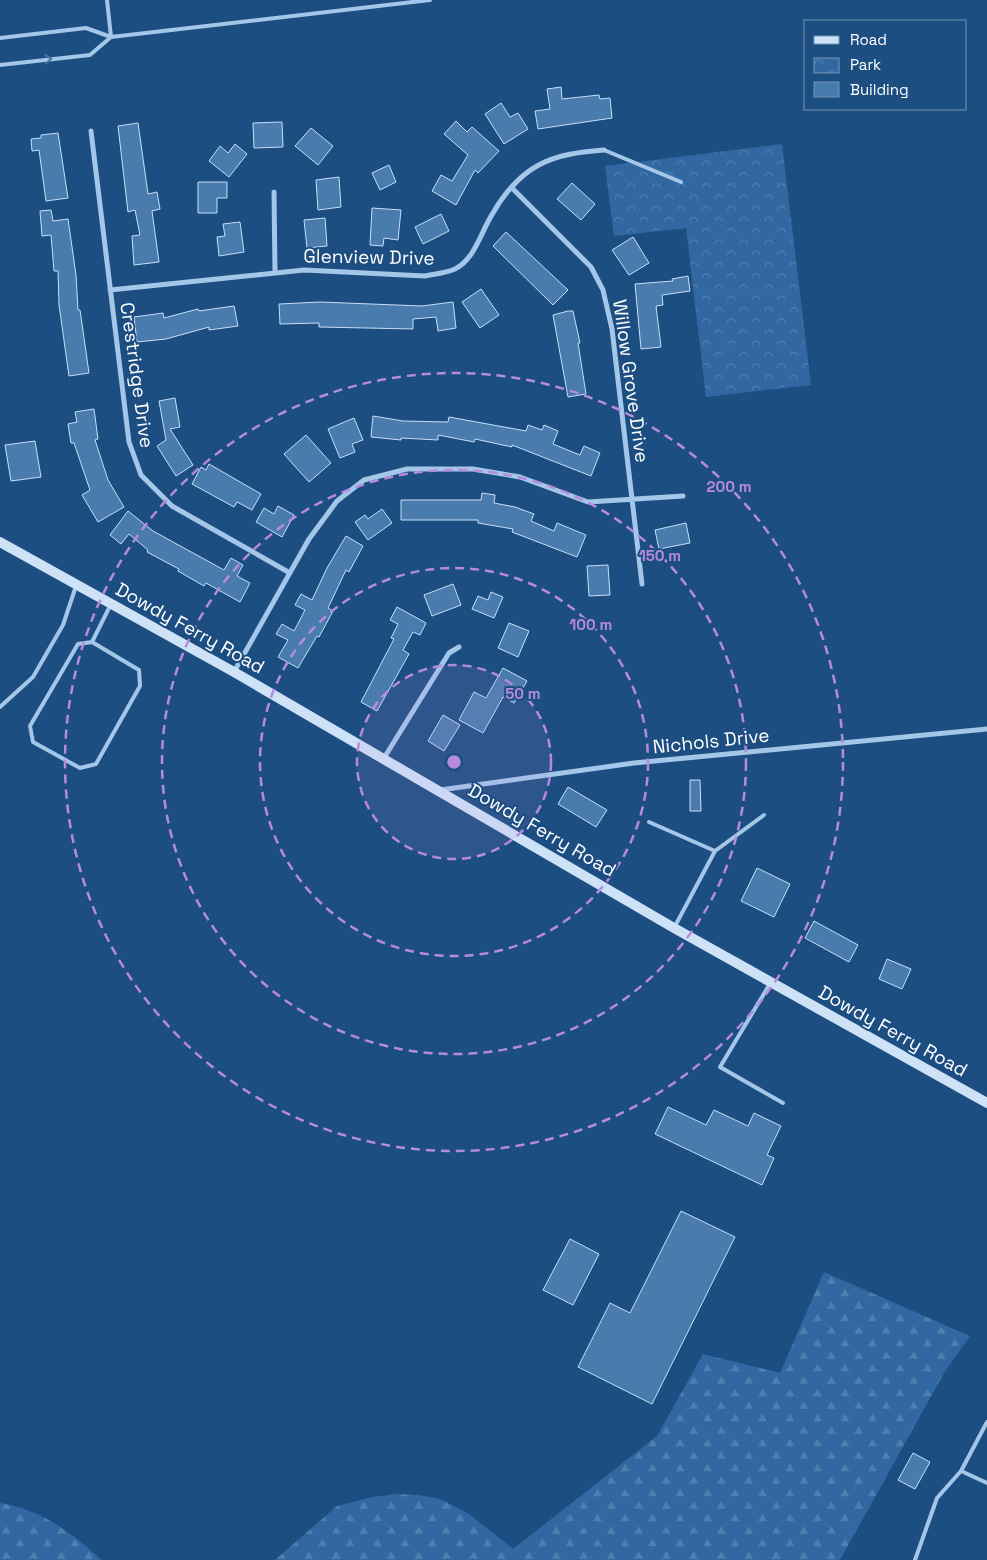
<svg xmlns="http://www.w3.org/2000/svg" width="987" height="1560" viewBox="0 0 987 1560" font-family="'Space Grotesk',sans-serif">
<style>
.forest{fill:url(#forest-firs)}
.park{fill:url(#park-crowns)}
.building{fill:#4a7bad;stroke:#c7dff7}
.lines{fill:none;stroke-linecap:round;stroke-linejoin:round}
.lane{stroke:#a3c6e9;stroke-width:4}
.street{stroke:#a3c6e9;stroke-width:5}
.secondary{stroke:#cee2f7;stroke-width:10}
.oneway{stroke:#4572a1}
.ring{fill:none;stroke:#b68bdc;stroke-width:2.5;stroke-dasharray:9 6}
.labels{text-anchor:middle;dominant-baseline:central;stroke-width:4;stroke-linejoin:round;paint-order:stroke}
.street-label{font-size:19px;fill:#fff;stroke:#1d4e82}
.centre{fill:#b68bdc;stroke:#1d4e82;stroke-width:2.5}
.ring-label{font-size:15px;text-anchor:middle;font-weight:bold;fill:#b68bdc;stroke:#1d4e82;stroke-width:4;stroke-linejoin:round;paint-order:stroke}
</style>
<defs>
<pattern id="forest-firs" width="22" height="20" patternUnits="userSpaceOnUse" patternTransform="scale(1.25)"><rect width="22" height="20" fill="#3168a1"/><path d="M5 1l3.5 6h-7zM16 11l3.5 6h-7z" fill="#507faf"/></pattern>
<pattern id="park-crowns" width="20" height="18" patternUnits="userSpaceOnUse" patternTransform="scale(1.25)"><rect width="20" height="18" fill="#3168a1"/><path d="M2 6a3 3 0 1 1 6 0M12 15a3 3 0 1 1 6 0" fill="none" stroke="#507faf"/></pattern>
</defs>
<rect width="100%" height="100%" fill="#1d4e82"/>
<path class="forest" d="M824,1272L970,1336L944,1373L840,1560H275L337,1506L373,1497L397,1494L419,1495L440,1499L469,1514L513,1549L657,1436L703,1354L780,1373Z
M0,1503C40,1509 73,1533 101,1560H0Z"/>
<path class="park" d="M782,144L811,385L706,397L686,228L614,236L605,166Z"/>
<path class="building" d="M561,87L562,99L599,95L600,99L610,98L612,118L538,129L535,111L550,109L547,89Z
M501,103L510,117L518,113L528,129L504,144L485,114Z
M456,121L467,132L472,127L499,151L478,173L475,170L456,205L432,191L441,175L452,181L468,155L444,134Z
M282,122L283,147L254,148L253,123Z
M138,123L148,194L157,192L160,209L152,211L159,262L134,265L132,236L140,235L135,210L128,212L118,126Z
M311,128L333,146L318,165L295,146Z
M58,133L68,198L46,201L39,150L32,151L31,139L41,138V135Z
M235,144L247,154L229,177L209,161L220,146L228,153Z
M389,165L396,182L380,190L372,173Z
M339,177L341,207L318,210L316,180Z
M198,182H227V198H217V213H198Z
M572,183L595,204L581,220L557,199Z
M372,208L401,210L398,240L384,238L383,246L370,245Z
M51,210L53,221L68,219L76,275L78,310H80L89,373L69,376L59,305L58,271H54L51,235L42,236L40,211Z
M441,214L449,231L423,244L415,227Z
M325,218L327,246L307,248L304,220Z
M240,222L244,252L219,256L217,237L225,236L223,224Z
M506,232L568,290L553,305L493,246Z
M633,237L649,263L629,275L612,250Z
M688,276L690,291L662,295L663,305L656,306L661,347L641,349L635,284L673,281L672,279Z
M481,289L499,315L480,328L462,302Z
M320,302L422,306L453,302L456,328L438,331L436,317L413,319V329L319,327V323L280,324L279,304Z
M234,306L238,326L209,330V327L166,339L137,342L134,317L163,313L164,318L198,309L199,311Z
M568,311H573L580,343H578L586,394L568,397L553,315Z
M175,398L180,427L170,429L193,465L176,476L157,446L166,440L159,401Z
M94,409L98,439L95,440L108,480L124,507L98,522L82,495L90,490L74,443H71L68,424L77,422L75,412Z
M373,416L403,421L448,422L449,417L526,431L528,425L542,430L544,425L558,431L553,444L580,455L584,446L600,453L591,476L512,445V447L475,439L474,442L438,435V440L401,438V440L371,437Z
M354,418L363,440L352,444L355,452L340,458L328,429Z
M306,435L331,463L309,482L284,454Z
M35,441L41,477L11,481L5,445Z
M209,464L261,494L252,510L237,502L234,507L192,484L201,467L206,470Z
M482,493L495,495L494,503L515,507L534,514L531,521L554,531L557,523L586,535L577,557L512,532L513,529L478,523V520H401V500H481Z
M278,506L294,515L282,537L256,522L264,508L274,514Z
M382,509L392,523L368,540L355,522L365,515L368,519Z
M128,511L153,531L224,570L231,558L243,565L237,576L250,583L240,602L206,583L204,586L178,571L179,569L147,552L148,550L129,534L121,544L110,535Z
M686,523L690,543L659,549L655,530Z
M346,536L363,546L349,572L346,570L328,608L333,611L319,637L317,636L298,668L278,657L288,640L276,634L282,624L294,631L305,610L295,605L301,594L312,600L327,568Z
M608,565L610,595L589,596L587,566Z
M453,584L461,605L432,616L424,595Z
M491,592L503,597L494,618L472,609L478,596L488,600Z
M397,607L426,623L420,635L413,632L403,650L409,654L377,711L361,702L394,639L391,638L398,624L390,620Z
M509,623L529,631L518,657L498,648Z
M503,668L527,681L514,703L503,697L483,733L459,720L474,692L486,698Z
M443,715L460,725L444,751L428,741Z
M690,780H700L701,811H690Z
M568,787L607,810L596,827L558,804Z
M757,868L790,884L774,917L741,901Z
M814,921L858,945L849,962L805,938Z
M887,959L911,969L902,989L879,979Z
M668,1107L706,1125L714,1110L748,1126L754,1113L781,1126L767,1155L774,1158L762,1185L655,1134Z
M681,1211L735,1237L652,1404L578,1367L610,1303L630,1313Z
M570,1239L599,1254L573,1305L543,1290Z
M913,1453L930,1462L915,1489L898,1480Z"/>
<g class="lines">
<path class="lane" d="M107,0L111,37L430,0
M0,38L86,28L111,37L90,55L0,65
M604,150L681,182
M92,642L139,670L140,686L96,764L80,768L33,742L30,726L78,644L92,642L111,604
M0,707L33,677L63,625L76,586
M649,822L715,851
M674,928L715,851L764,815
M771,982L720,1067L783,1103
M987,1422L961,1471L987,1483
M915,1560L937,1498L961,1471"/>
<path class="street" d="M91,131L129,442L141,475L172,506L290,573
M512,188L591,267L603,290L612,329L642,584
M274,192L275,272
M110,290L304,270L425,276C435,274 446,273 455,269C476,258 481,231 493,213C503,195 519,176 537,166C558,154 581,152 604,150
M234,672L309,539L337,501L364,480L407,469H473L520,477L588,502L683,496
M384,758L449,653L459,647
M440,790L634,763L987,729"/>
<path class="secondary" d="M0,542L234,672L674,928L987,1103"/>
</g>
<defs><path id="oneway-chevron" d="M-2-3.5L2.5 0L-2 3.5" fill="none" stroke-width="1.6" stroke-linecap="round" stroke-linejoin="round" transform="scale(1.25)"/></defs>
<use class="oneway" href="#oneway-chevron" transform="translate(48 59) rotate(-6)"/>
<circle cx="454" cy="762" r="97" fill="#b68bdc" fill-opacity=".12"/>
<g class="ring">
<circle cx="454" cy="762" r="97"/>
<circle cx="454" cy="762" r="194"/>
<circle cx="454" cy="762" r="292"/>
<circle cx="454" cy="762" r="389"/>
</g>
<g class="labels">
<g class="street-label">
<text transform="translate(369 257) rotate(1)">Glenview Drive</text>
<text transform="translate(137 375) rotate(82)">Crestridge Drive</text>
<text transform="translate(631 381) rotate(82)">Willow Grove Drive</text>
<text transform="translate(190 628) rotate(29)">Dowdy Ferry Road</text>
<text transform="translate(711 741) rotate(-6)">Nichols Drive</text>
<text transform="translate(542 830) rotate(30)">Dowdy Ferry Road</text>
<text transform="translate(893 1031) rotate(29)">Dowdy Ferry Road</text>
</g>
</g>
<circle cx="454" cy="762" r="8" class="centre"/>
<g class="ring-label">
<text x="729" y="492">200 m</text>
<text x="660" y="561">150 m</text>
<text x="591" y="630">100 m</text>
<text x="523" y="699">50 m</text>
</g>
<rect x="804" y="20" width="162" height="90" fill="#1d4e82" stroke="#7795b4"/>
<rect x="814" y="36" width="25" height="8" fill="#cee2f7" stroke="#7795b4"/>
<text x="850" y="45" font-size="15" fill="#ffffff">Road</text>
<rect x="814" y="58" width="25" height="15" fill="url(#park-crowns)" stroke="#7795b4"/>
<text x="850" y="70" font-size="15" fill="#ffffff">Park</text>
<rect x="814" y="82" width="25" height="15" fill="#4a7bad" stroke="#7795b4"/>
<text x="850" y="95" font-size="15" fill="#ffffff">Building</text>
</svg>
